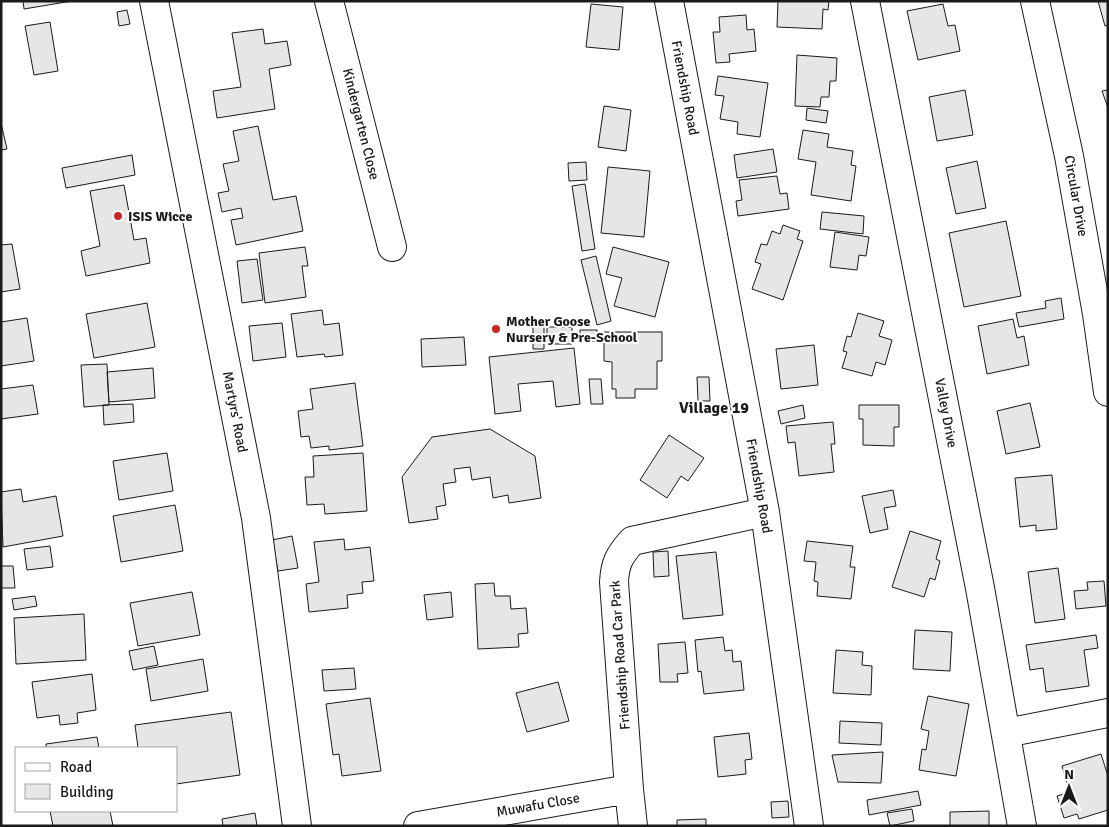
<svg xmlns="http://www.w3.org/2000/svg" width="1109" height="827" viewBox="0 0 1109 827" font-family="Signika,sans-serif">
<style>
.building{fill:#e6e6e6;stroke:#1a1a1a}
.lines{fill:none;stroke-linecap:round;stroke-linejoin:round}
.minor-casing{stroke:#1a1a1a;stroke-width:30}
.minor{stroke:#fff;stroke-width:28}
.poi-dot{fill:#c62828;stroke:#fff;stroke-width:2}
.labels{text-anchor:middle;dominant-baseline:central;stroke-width:4;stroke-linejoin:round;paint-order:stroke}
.street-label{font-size:14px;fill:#1a1a1a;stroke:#fff}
.poi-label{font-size:14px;font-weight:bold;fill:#1a1a1a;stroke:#fff;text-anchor:start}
.quarter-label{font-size:16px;font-weight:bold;fill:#1a1a1a;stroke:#fff}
</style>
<rect width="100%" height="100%" fill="#fff"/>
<path class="building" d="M23,1H72L24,9Z
M778,1H829L828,10L823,9L822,29L777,27Z
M1098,1H1108V25L1105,26Z
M591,4L623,7L619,50L586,47Z
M943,4L948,26L955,25L960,51L918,60L907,11Z
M127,10L130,24L119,26L117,12Z
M746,15L747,30L754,29L756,51L729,54L730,62L716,63L713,32H720L719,17Z
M50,22L58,71L34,75L25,26Z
M263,29L265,44L287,41L291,65L269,69L275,109L217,118L213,91L241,87L232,33Z
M797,55L837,58L836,81H830L829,97H821L820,107L795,106Z
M718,76L768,83L760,137L737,134L738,122L720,119L724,96L715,95Z
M965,90L973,135L937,141L929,97Z
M1108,90V108L1102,91Z
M604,106L631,110L626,151L598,147Z
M807,108L828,111L826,123L806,120Z
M1,123L7,149L1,150Z
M258,126L273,200L296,196L303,231L236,245L231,220L243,218L241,208L222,212L218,193L229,191L223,164L239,161L233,131Z
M803,130L829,134L827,147L853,151L851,165L856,166L851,201L811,195L816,162L798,159Z
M773,149L777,172L737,178L734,155Z
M132,155L135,175L66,188L62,168Z
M977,161L986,208L956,214L946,168Z
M586,162L587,180L569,181L568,163Z
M608,167L650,171L644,237L601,233Z
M777,176L780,194L787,193L789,209L738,216L736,201L742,200L739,180Z
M585,184L595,249L582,251L572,186Z
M124,185L134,240L146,238L150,263L86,276L81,251L100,246L90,191Z
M822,212L864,216L863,234L820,229Z
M1006,221L1021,296L964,307L949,233Z
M783,225L800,231L797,239L803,241L783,300L752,289L761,264L755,262L761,244L767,245L772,231L780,234Z
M835,232L869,237L866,256L859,255L857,270L830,267Z
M12,244L20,289L1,292V245Z
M305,247L308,266H302L306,297L265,303L259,253Z
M613,247L669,262L655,317L614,306L622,278L606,274Z
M596,256L611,321L597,325L581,260Z
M257,259L263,300L242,303L237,261Z
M1061,298L1064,319L1019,327L1016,313L1046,308L1045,301Z
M147,303L155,347L94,358L86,314Z
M322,310L324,325L339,323L343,355L325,357L324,354L297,357L291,314Z
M858,313L884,321L879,336L892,340L885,365L876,362L872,376L842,368L847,352L843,351L847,336L851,337Z
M27,318L34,361L1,366V322Z
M1013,319L1017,338L1024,336L1029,365L987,374L978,326Z
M282,323L286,357L253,361L249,326Z
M533,325H544V349H533Z
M547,327H572V344H547Z
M580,330H597V341H580Z
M604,332H662V361H657V389H635V398H616V389H612V362L604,361Z
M464,337L466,365L422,367L421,339Z
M814,345L818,385L781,389L776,349Z
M574,348L580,404L556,407L553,381L518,384L521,411L495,414L489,357Z
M107,364L109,405L84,407L81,365Z
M153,368L155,398L109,402L107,372Z
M697,377H709L710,401H698Z
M589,379H601L603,404H591Z
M355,383L363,446L329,450V446L311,448L309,436L301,437L298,411L313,409L310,389Z
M33,385L38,414L1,419V389Z
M1030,403L1040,447L1006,454L997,411Z
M133,404L134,422L104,425L103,405Z
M803,405L805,418L781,424L778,411Z
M859,405H899V427H894V446L863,445V419H859Z
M833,422L835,444H831L834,472L799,476L795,442L788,443L786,426Z
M490,429L535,456L541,498L509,503L508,495L493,498L490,477L472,480L470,467L454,469L456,482L443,484L446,505L436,507L438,519L409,523L402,477L432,437Z
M669,435L704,458L688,481L681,476L667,498L640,480Z
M167,453L173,491L119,500L113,461Z
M363,453L367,511L325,514L324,504L307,505L305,477H314L313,456Z
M1052,475L1057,529L1036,531V525L1020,527L1015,478Z
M21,489L23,502L56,496L63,536L3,547L1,492Z
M893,490L896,506L884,508L888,529L870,533L862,496Z
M175,505L183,551L121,562L113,516Z
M910,531L941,541L936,559L940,561L935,580L930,578L924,597L892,587Z
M292,536L298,568L278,571L272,540Z
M344,539L345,550L370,547L374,581L362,582L363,593L347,595L348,608L309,612L306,584L319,582L314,542Z
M807,541L853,546L850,567H855L851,599L817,596L818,582L814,581L816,562L804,561Z
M50,546L53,567L27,570L24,549Z
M668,551L669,576L654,577L653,552Z
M716,552L723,615L683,619L676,556Z
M1,566H13L15,588H1Z
M1058,568L1065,619L1035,623L1028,572Z
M1104,581L1106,606L1076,609L1074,591L1088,590L1087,582Z
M494,583L495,596H510L511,609L526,608L528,633L518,634L519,647L478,649L475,584Z
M192,592L200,635L138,646L130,603Z
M451,592L453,617L427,620L424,595Z
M35,596L37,606L14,610L12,599Z
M84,614L86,660L16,664L14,618Z
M915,630L952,632L950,671L913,669Z
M1096,635L1098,648L1084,650L1089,686L1046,692L1043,668L1030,670L1026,645Z
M723,637L725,651L732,650L733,662L741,661L744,690L704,694L701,671L698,672L695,640Z
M685,642L688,673L677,674L678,682H660L658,644Z
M154,646L158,665L133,670L129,651Z
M836,650L863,652L862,665L872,666L871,695L833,693Z
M203,659L208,691L151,701L146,669Z
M354,668L356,689L324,691L322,670Z
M92,674L96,710L77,713L78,723L60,725L59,715L37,718L32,682Z
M558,682L569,721L527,732L516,693Z
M928,696L969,704L956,776L919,770L922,749L926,750L929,731L921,729Z
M370,698L381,771L342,776L339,754L333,755L326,704Z
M231,712L240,775L176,784V748H138L135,725Z
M840,721L882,723L881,745L839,743Z
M749,733L752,759L745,760L746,774L718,777L714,737Z
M97,737L99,748H46V744Z
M883,752L881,783L838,782L832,755Z
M1101,754L1108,776V810L1079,819L1077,814L1064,818L1057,796L1070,792L1062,766Z
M918,791L921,805L869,815L867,800Z
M788,801L789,817L772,818L771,802Z
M912,809L914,821L890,826L887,813Z
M50,811H110L113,826H53Z
M989,811V826H950V812Z
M255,813L257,826H223L222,819Z
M706,819V826H677V820Z"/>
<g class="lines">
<g class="minor-casing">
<path id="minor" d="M154,1L256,518L297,826
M329,1L392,247
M669,1L765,512L809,826
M865,1L980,588L1022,826
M1035,1L1069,156L1097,314L1108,392
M1006,733L1108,713
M418,826L629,789
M633,826L629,789L614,582C615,563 619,556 632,541L765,512"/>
</g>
<use href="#minor" class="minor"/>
</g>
<g class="poi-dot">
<circle cx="118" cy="216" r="5"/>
<circle cx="496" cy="329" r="5"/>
</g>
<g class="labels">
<g class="street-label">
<text transform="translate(685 88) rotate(79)">Friendship Road</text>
<text transform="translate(361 124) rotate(76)">Kindergarten Close</text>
<text transform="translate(1076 196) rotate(80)">Circular Drive</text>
<text transform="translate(235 412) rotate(79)">Martyrs' Road</text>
<text transform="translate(946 413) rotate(79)">Valley Drive</text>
<text transform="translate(759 486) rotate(80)">Friendship Road</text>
<text transform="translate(620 655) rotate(-94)">Friendship Road Car Park</text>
<text transform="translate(538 805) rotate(-10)">Muwafu Close</text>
</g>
<g class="poi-label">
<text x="128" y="216">ISIS Wicce</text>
<text x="506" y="321">Mother Goose<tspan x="506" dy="16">Nursery &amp; Pre-School</tspan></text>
</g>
<g class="quarter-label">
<text x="714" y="408">Village 19</text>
</g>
</g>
<rect width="1109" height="827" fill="none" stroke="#1a1a1a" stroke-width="5"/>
<rect x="15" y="747" width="162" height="65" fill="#ffffff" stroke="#a3a3a3"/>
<rect x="25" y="763" width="25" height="8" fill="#ffffff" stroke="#a3a3a3"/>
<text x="60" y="772" font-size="15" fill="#1a1a1a">Road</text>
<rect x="25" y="784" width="25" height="15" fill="#e6e6e6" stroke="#a3a3a3"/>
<text x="60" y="797" font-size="15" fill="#1a1a1a">Building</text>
<g transform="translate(1069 787)" stroke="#ffffff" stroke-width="4" paint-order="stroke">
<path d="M0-4L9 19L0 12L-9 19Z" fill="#1a1a1a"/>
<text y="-8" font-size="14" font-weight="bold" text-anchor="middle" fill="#1a1a1a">N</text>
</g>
</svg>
